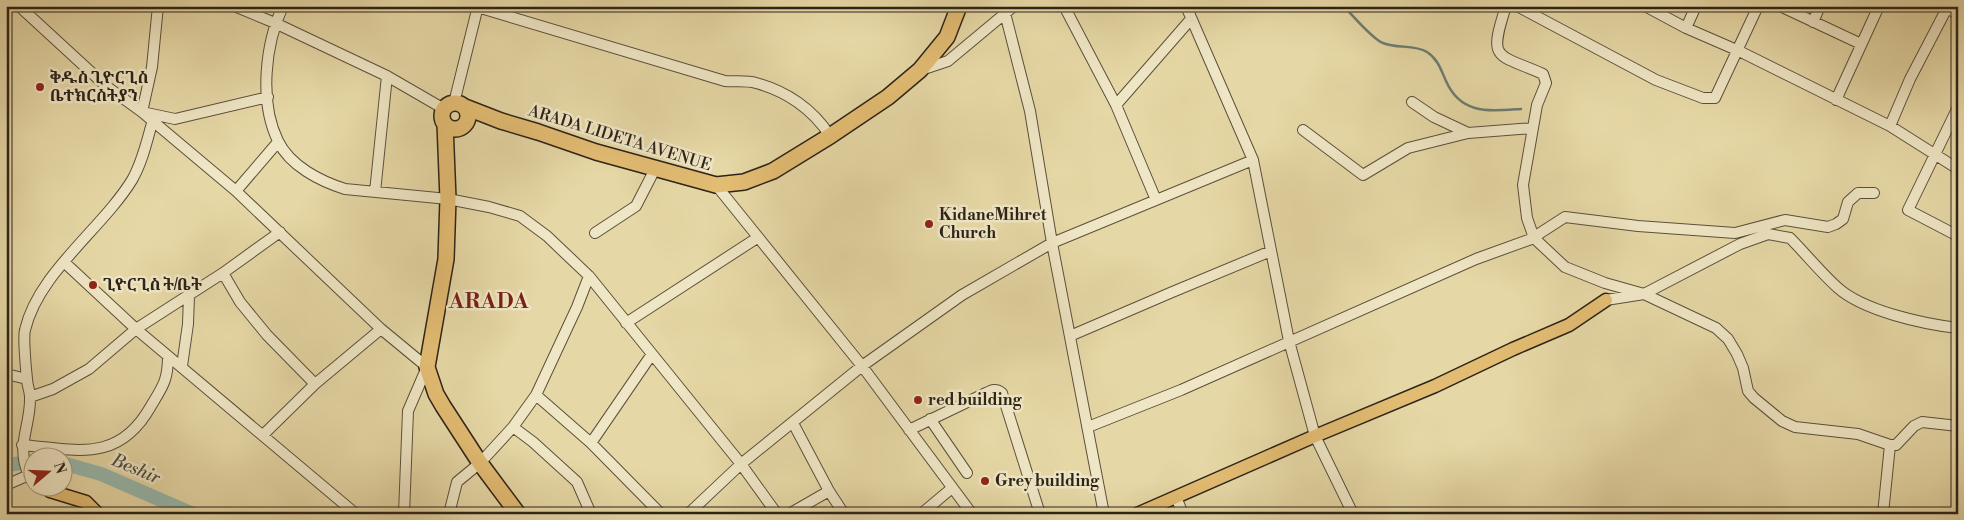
<svg xmlns="http://www.w3.org/2000/svg" width="1964" height="520" viewBox="0 0 1964 520" font-family="'Libre Bodoni','Noto Serif Ethiopic',serif">
<style>
.lines{fill:none;stroke-linecap:round;stroke-linejoin:round}
.stream{stroke:#6c7d72;stroke-width:2.5}
.river{stroke:#97b9ae;stroke-width:14}
.minor-casing{stroke:#5a503c;stroke-width:12}
.major-casing{stroke:#2c2318;stroke-width:15}
.highway-casing{stroke:#2c2318;stroke-width:18}
.minor{stroke:#efe6c5;stroke-width:10}
.major{stroke:#e3bc73;stroke-width:12}
.highway{stroke:#e3bc73;stroke-width:15}
.poi-dot{fill:#8f2418;stroke:#efe6c5;stroke-width:2}
.labels{text-anchor:middle;dominant-baseline:central;stroke-width:5;stroke-linejoin:round;paint-order:stroke}
.poi-label{font-size:16px;font-weight:bold;fill:#2c2318;stroke:#efe6c5;text-anchor:start}
.street-label{font-size:16px;fill:#2c2318;stroke:#efe6c5}
.water-label{font-size:18px;font-style:italic;fill:#4c5045;stroke:#efe6c5}
.district-label{font-size:21px;font-weight:bold;letter-spacing:1px;fill:#7a1f14;stroke:#efe6c5}
</style>
<rect width="100%" height="100%" fill="#e6d8a6"/>
<filter id="stains"><feTurbulence type="fractalNoise" baseFrequency=".004" numOctaves="4"/><feColorMatrix values="0 0 0 0 .2 0 0 0 0 .09 0 0 0 0 .02 0 0 0 .5 -.17"/></filter>
<radialGradient id="worn" r=".72"><stop offset=".6" stop-color="#630" stop-opacity="0"/><stop offset="1" stop-color="#630" stop-opacity=".3"/></radialGradient>
<g class="lines">
<path class="stream" d="M1343,6C1353,15 1372,39 1383,43C1397,49 1414,44 1427,52C1438,59 1441,70 1446,81C1461,115 1489,111 1521,109"/>
<path class="river" d="M62,463L101,474L193,514
M6,465L32,462"/>
<g class="minor-casing">
<path id="minor" d="M19,6L106,86L142,112L236,191L381,329L427,367L408,411L404,514
M158,6L152,67L142,112L175,119L268,97
M234,6L275,23L387,76L444,109
M283,6C265,44 259,102 278,141C290,166 320,181 345,189L448,199L489,207L520,216L547,236L589,276L741,464L777,514
M474,6L725,81C735,82 746,80 756,83C786,91 813,109 830,136
M1064,6L1116,105L1156,200
M1186,6L1253,160L1289,341L1315,436L1353,514
M1506,6C1488,62 1496,53 1543,74L1546,83L1537,105L1523,185L1527,218L1534,238L1565,267L1605,283L1644,294L1716,328L1728,339L1737,354L1743,368L1748,391L1754,398L1782,421L1795,427L1858,434L1890,445H1896L1914,426L1922,422L1958,426
M1517,6L1656,80L1703,98H1715L1758,6
M1645,6L1686,28L1739,51L1890,126L1958,169
M1780,6L1861,44
M1943,6L1958,14
M1005,13L1030,111L1052,243L1104,514
M1813,22L1820,6
M1686,28L1696,6
M921,70L948,61L1014,6
M1836,100L1879,6
M1412,102L1434,117L1468,133L1533,128
M454,103L478,6
M1116,105L1191,19
M1958,107L1908,210L1958,236
M1890,126L1910,79L1947,8
M1303,130L1363,175L1408,148L1468,133
M716,185L862,366L972,514
M236,191L278,142
M375,192L387,76
M595,233L636,206L655,169
M1534,237L1565,217L1638,226L1735,233L1785,220L1828,227L1836,224L1843,219L1848,202L1858,193H1874
M64,262L136,329L356,514
M223,273L240,302L267,335L315,384
M1606,300L1644,294L1740,244L1768,234L1790,238C1806,254 1821,273 1838,288C1864,311 1923,324 1958,328
M626,323L757,238
M1070,336L1170,293L1271,251
M182,366L188,324L189,296
M6,374L27,379
M536,395L591,443L661,514
M30,397L53,389L89,369L136,329L223,273L280,232
M930,419L967,473
M793,423L829,491L844,514
M513,427L533,442L577,482L591,514
M1088,427L1181,390L1476,259L1534,238
M909,430L986,393C992,390 996,388 1002,393L1040,514
M263,435L315,384L381,329
M591,443L652,354
M22,445C78,450 119,463 151,406C163,386 168,380 168,356
M6,485L29,475C15,446 31,426 30,397C30,391 27,385 27,379C26,370 23,337 25,330C38,273 102,229 132,180C142,163 147,141 152,123
M1176,497L1183,514
M449,514L457,482L480,463L513,427L536,395L577,307L589,276
M688,514L741,464L862,366L962,295L1052,243L1253,160
M789,514L829,491
M921,514L952,488
M1883,514L1890,445"/>
</g>
<g class="major-casing">
<path id="major" d="M29,475L32,478
M46,488L50,491L86,502L98,514
M1137,514L1315,436L1435,386L1513,349L1569,325L1606,300"/>
</g>
<g class="highway-casing">
<path id="highway" d="M442 116a13 13 0 1 1 26 0a13 13 0 1 1-26 0Z
M465,107L501,121L538,132L596,152L716,185L744,182L773,171L830,136L888,97L920,70L947,37L959,6
M445,124L448,199L446,259L427,367L436,394L443,406L480,463L518,514"/>
</g>
<use href="#minor" class="minor"/>
<use href="#major" class="major"/>
<use href="#highway" class="highway"/>
</g>
<g class="poi-dot">
<circle cx="40" cy="87" r="5"/>
<circle cx="929" cy="224" r="5"/>
<circle cx="93" cy="285" r="5"/>
<circle cx="918" cy="400" r="5"/>
<circle cx="985" cy="481" r="5"/>
</g>
<g class="labels">
<g class="poi-label">
<text x="50" y="78">ቅዱስ ጊዮርጊስ<tspan x="50" dy="18">ቤተክርስትያን</tspan></text>
<text x="939" y="215">KidaneMihret<tspan x="939" dy="18">Church</tspan></text>
<text x="103" y="285">ጊዮርጊስ ት/ቤት</text>
<text x="928" y="400">red building</text>
<text x="995" y="481">Grey building</text>
</g>
<g class="street-label">
<text transform="translate(620 138) rotate(17)">ARADA LIDETA AVENUE</text>
</g>
<g class="water-label">
<text transform="translate(136 469) rotate(23)">Beshir</text>
</g>
<g class="district-label">
<text x="489" y="302">ARADA</text>
</g>
</g>
<rect width="1964" height="520" fill="none" stroke="#e6d8a6" stroke-width="25"/>
<rect x="8" y="8" width="1949" height="505" fill="none" stroke="#2c2318" stroke-width="2.5"/>
<rect x="12" y="12" width="1939" height="495" fill="none" stroke="#2c2318"/>
<g transform="translate(48 472) rotate(71)"><circle r="24" fill="#efe6c5" stroke="#a19880"/>
<path d="M0-4L9 19L0 12L-9 19Z" fill="#8f2418"/>
<text y="-8" font-size="14" font-weight="bold" text-anchor="middle" fill="#2c2318">N</text>
</g>
<rect width="100%" height="100%" filter="url(#stains)"/>
<rect width="100%" height="100%" fill="url(#worn)"/>
</svg>
